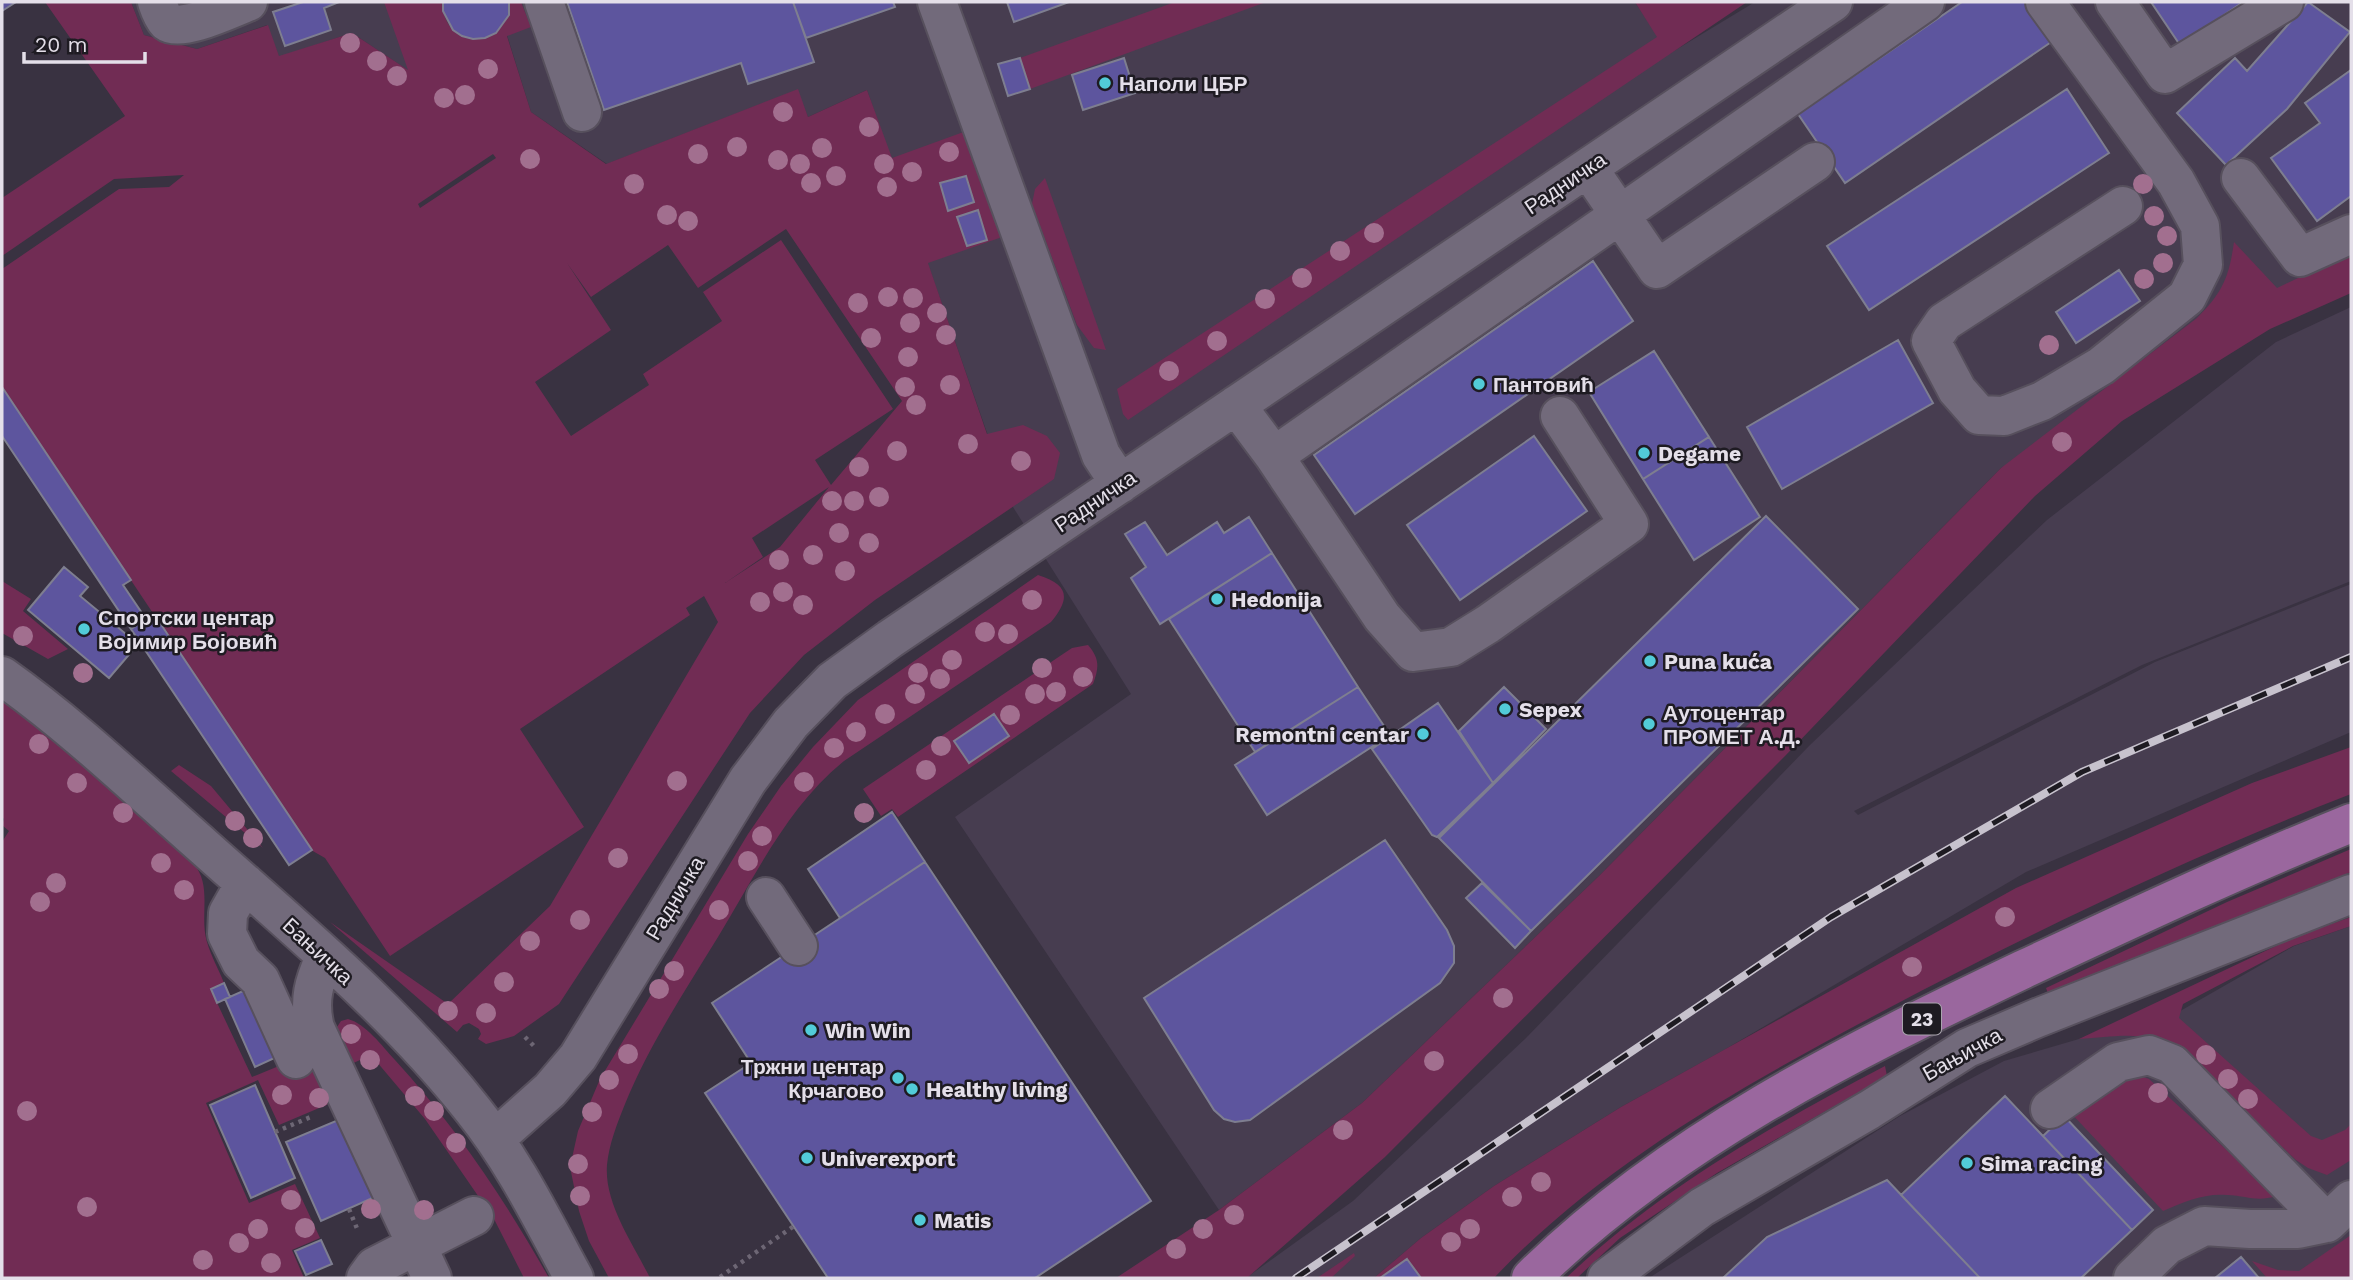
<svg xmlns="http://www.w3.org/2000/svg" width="2353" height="1280" viewBox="0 0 2353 1280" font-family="'Work Sans',sans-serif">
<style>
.built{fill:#473d50}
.green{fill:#712c54;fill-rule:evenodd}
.building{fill:#5d559e;stroke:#7e7e90;stroke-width:2}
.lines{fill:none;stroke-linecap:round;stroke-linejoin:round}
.minor-casing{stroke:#57505d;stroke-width:42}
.major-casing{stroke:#57505d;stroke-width:42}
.path{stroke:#6d6674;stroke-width:4.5;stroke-dasharray:3.5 5;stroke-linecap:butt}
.minor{stroke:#726a7b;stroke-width:38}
.major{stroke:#9a679e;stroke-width:38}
.rail-casing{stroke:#c7c2cd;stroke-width:8}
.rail{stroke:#1e1b22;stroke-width:5;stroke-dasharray:16;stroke-linecap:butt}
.tree{fill:#a26f8f}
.poi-dot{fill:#52cbd8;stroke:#1e1b22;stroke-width:2.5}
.labels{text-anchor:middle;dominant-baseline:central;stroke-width:5;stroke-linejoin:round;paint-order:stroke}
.shield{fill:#1e1b22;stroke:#a9a4ad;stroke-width:2}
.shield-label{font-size:19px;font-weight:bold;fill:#e4dfe9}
.poi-label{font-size:21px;font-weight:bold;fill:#e4dfe9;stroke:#1e1b22;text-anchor:start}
.street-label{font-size:21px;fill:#e4dfe9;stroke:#1e1b22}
</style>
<rect width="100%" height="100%" fill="#393241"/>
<path class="built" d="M131,2H1635L1669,54L1755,2H2351V255L2001,468L1600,875L1362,1103L1219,1210L955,817L1131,694L1013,507L867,90L808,117L797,90L607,164L531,112L507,35L409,71L352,33L279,57L267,25L197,49L144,35Z
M2351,307V581L2142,665L1854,811L1858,815L2155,662L2351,584V732L2026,872L1724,1050L1621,1107L1494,1186L1421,1238L1374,1278H1246L1353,1201L1526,1038L1810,745L2047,520L2276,342Z
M2351,926V1270L2341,1278H1649L1900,1116L2004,1061L2079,1039L2168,1018L2294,946Z"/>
<path class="green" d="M45,2H131L144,35L197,49L268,25L279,56L352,33L408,70L384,2H443C441,49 507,53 509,3L521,2L531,27L507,36L531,112L606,164L798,89L808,117L867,90L892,158L969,130L1005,236L928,263L987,434L1023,425L1047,436L1060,453L1054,479L875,600L804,655L750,713L559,1004L514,1036L486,1044L478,1039L481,1034L479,1029L469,1023L463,1025L457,1032L330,922L448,1004L550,906L718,622L704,596L686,608L690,615L520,729L584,827L390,956L325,858L311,850L2,387V269L119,189L169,187L184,175L114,179L2,256V198L125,116ZM493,154L496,158L420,208L418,204ZM786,229L902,401L831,485L815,460L893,409L781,240L703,292L722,321L643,374L649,385L571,436L535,382L611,330L567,263L591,297L668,245L698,288ZM829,487L780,547L725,583L763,557L752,538Z
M1175,2H1266L1030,89L1020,58Z
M1635,2H1747L1128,420L1123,414L1117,389L1657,37Z
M1045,178L1106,350L1094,348L1077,325L1032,204L1035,189Z
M2234,242L2277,288L2351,253V293L2270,329L2122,421L2035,496L1786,755L1385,1157L1247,1278H1116L1219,1210L1362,1103L1600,875L2001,468L2197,318C2223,292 2229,277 2234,242Z
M1038,575C1070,585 1070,599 1051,622L844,761C788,806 755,876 718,937C685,991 649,1045 625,1104C617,1124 609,1144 607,1165C604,1204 634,1245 650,1278H609L589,1241L579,1211L570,1167L578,1131L600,1079L748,834L781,786L813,747L858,700Z
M2,581L31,599L23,611L68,649L48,659L2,633Z
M1088,645C1100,659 1099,668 1093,684L898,817L892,809L881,816L863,789L1060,656L1072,648Z
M2,699L33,722L193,863C213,885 199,916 207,942C211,956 219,970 224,983L211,990L252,1077L308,1054L331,1103L279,1125L258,1080L206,1103L249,1203L295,1184L320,1238L292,1250L304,1278H2V842L9,831L2,825L4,819L2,817Z
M2351,747V794C2192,856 2036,930 1885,1010C1746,1084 1604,1162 1494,1278H1374L1421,1238L1494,1186L1621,1107L2016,888L2252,783Z
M179,765L211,786L263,848L171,771Z
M2351,849V872L2049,996L2046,988L2227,902Z
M2351,917V926L2293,946L2183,1004L2179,1018L2311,1136L2322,1140L2345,1130L2351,1124V1160L2327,1175L2308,1168L2296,1160L2181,1053C2146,1028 2118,1037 2079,1039L2297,936Z
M348,1019C366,1024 382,1046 395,1060C456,1127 505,1200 549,1278H524L494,1219L425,1119L371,1055L349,1065L335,1030L341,1021Z
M1885,1066L1887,1076L1717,1173L1620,1238L1577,1278H1566C1660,1189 1771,1126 1885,1066Z
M2129,1072L2149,1079L2277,1196C2256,1202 2248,1196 2227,1195C2204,1193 2184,1202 2163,1211L2069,1111Z
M2351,1235V1278H2267L2252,1261L2278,1270L2299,1271Z
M1354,1253L1355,1256L1331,1278H1317Z"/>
<path class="building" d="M2,2H16L2,11Z
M303,2H339L324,8L331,30L285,46L273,12Z
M443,2H509V15L496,33L485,38L473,39L462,36L453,30L443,11Z
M567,2H793L814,62L748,84L741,63L604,110Z
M793,2H893L895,7L806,38Z
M1007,2H1069L1014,22Z
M1962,2H2032L2057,38L1845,183L1798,114Z
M2151,2H2243L2180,45Z
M2308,2L2350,32L2287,109L2226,165L2177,113L2235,58L2247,71Z
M1020,58L1030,89L1008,96L998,64Z
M1124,58L1135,93L1083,110L1072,75Z
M2351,70V196L2317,221L2271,158L2320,123L2305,103Z
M2067,89L2109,153L1869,310L1827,246Z
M966,176L974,202L948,211L940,183Z
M978,210L987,240L967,246L957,217Z
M1593,261L1633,321L1355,514L1314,455Z
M2119,270L2140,301L2076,343L2056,312Z
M1898,340L1933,403L1782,489L1747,427Z
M1654,351L1709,437L1643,479L1589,392Z
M2,387L131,580L123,585L146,619L131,629L2,436Z
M1534,436L1587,511L1460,600L1407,525Z
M1709,437L1760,517L1694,560L1643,479Z
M1766,516L1858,609L1531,931L1439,838Z
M1249,517L1272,553L1160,624L1131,578L1146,567L1125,534L1145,522L1167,555L1217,522L1224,533Z
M1272,553L1358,687L1255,752L1169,619Z
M64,567L88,587L80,596L138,644L109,678L28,610Z
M154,614L312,850L289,865L131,629Z
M1358,687L1390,735L1267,815L1235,765Z
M1504,687L1546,729L1493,783L1459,731Z
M1438,703L1493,783L1437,837L1432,835L1372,749Z
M994,714L1009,736L969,763L954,741Z
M892,812L925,862L840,918L808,869Z
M1385,840L1447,930L1454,946V963L1440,983L1250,1120L1235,1122L1224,1119L1214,1110L1144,998Z
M925,862L1151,1201L1035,1278H828L705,1093L751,1063L712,1003Z
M1482,883L1531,931L1515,948L1466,898Z
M224,983L230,997L217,1003L211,989Z
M252,987L281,1055L255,1067L225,999Z
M255,1085L295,1178L251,1198L210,1105Z
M2005,1096L2132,1230L2081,1278H1980L1901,1195Z
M2064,1116L2153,1210L2132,1230L2043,1136Z
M343,1118L377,1196L321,1221L286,1142Z
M1887,1180L1980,1278H1723L1767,1237Z
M321,1240L332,1264L306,1275L295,1251Z
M2241,1257L2259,1278H2215Z
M1407,1259L1421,1278H1380Z"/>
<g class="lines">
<g class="minor-casing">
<path id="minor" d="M157,2C159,8 162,17 167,22C181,33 232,8 248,2
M544,2L582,112
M937,2L1101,455L1120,484
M2045,2L2176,182L2200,226L2203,265L2187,297L2101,366L2042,401L2004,416L1979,415L1957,390L1931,341L1944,322L2123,206
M2115,2L2165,74L2284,2
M1588,168L1657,269L1815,162
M2241,178L2300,257L2351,234
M1236,405L1274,456L1925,2
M1274,456L1382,617L1413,652L1451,647L1488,624L1629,524L1560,416
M2,676C74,727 138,789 204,847C297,930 396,1012 473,1110C514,1161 543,1221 574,1278
M245,883L228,913L227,934L241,962L260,980L296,1059
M766,897L798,946
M325,957C314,982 308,1000 315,1028L432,1278
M2050,1109L2118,1062L2149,1055L2172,1064L2327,1223
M495,1139L550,1090L578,1057L748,780L791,723L832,681L890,639L1833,2
M366,1278L374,1267L474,1216
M1607,1278L1702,1207L1869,1110L1967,1048L2037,1018L2351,894
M2133,1278L2167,1245L2204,1226L2250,1229H2298L2327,1223L2351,1200"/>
</g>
<g class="major-casing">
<path id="major" d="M1531,1278C1670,1141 1848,1053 2022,970C2131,919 2240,868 2351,823"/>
</g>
<path class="path" d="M525,1037L535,1047
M275,1132L313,1116
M349,1209L358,1231
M720,1277L794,1226"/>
<use href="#minor" class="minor"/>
<use href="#major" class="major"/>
<g class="rail-casing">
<path id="rail" d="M1296,1278L1831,917L2082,772L2351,657"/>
</g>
<use href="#rail" class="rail"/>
</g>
<g class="tree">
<circle cx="350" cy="43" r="10"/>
<circle cx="377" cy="61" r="10"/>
<circle cx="488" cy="69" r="10"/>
<circle cx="397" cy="76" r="10"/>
<circle cx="465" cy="95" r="10"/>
<circle cx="444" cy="98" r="10"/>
<circle cx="783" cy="112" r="10"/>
<circle cx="869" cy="127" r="10"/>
<circle cx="737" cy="147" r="10"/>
<circle cx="822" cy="148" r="10"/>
<circle cx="949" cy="152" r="10"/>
<circle cx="698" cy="154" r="10"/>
<circle cx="530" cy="159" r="10"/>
<circle cx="778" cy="160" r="10"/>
<circle cx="800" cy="164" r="10"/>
<circle cx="884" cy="164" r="10"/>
<circle cx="912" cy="172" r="10"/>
<circle cx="836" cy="176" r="10"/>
<circle cx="811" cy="183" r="10"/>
<circle cx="634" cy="184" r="10"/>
<circle cx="2143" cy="184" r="10"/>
<circle cx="887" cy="187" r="10"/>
<circle cx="667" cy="215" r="10"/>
<circle cx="2154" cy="216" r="10"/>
<circle cx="688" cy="221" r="10"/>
<circle cx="1374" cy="233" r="10"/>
<circle cx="2167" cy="236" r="10"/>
<circle cx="1340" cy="251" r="10"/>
<circle cx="2163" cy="263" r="10"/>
<circle cx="1302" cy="278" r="10"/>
<circle cx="2144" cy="279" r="10"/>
<circle cx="888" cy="297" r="10"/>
<circle cx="913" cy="298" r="10"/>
<circle cx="1265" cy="299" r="10"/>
<circle cx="858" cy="303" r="10"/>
<circle cx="937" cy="313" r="10"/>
<circle cx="910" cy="323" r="10"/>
<circle cx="946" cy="335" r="10"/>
<circle cx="871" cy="338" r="10"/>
<circle cx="1217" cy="341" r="10"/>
<circle cx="2049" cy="345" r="10"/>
<circle cx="908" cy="357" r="10"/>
<circle cx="1169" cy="371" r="10"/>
<circle cx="950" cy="385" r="10"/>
<circle cx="905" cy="387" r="10"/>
<circle cx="916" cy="405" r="10"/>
<circle cx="2062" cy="442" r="10"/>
<circle cx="968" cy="444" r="10"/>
<circle cx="897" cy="451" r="10"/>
<circle cx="1021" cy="461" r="10"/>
<circle cx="859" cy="467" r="10"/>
<circle cx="879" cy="497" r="10"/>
<circle cx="832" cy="501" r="10"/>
<circle cx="854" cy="501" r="10"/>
<circle cx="839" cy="533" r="10"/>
<circle cx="869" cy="543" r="10"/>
<circle cx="813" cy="555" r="10"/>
<circle cx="779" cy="560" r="10"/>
<circle cx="845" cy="571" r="10"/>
<circle cx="783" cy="592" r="10"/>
<circle cx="1032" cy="600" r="10"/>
<circle cx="760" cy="602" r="10"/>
<circle cx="803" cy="605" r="10"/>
<circle cx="985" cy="632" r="10"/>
<circle cx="1008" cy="634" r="10"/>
<circle cx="23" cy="636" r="10"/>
<circle cx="952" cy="660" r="10"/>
<circle cx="1042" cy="668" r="10"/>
<circle cx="83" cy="673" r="10"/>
<circle cx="918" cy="673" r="10"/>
<circle cx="1083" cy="677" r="10"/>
<circle cx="940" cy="679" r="10"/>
<circle cx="1056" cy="692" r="10"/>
<circle cx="915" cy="694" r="10"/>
<circle cx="1035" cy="694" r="10"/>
<circle cx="885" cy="714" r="10"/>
<circle cx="1010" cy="715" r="10"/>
<circle cx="856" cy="732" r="10"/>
<circle cx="39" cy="744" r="10"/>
<circle cx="941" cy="746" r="10"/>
<circle cx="834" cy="748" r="10"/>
<circle cx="926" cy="770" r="10"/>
<circle cx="677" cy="781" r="10"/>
<circle cx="804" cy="782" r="10"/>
<circle cx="77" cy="783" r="10"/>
<circle cx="123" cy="813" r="10"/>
<circle cx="864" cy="813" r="10"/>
<circle cx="235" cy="821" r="10"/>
<circle cx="762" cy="836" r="10"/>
<circle cx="253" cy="838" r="10"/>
<circle cx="618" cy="858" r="10"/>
<circle cx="748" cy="861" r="10"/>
<circle cx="161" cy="863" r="10"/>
<circle cx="56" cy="883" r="10"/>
<circle cx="184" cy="890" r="10"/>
<circle cx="40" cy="902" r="10"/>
<circle cx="719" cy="910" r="10"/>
<circle cx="2005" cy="917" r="10"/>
<circle cx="580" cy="920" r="10"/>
<circle cx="530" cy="941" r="10"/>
<circle cx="1912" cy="967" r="10"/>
<circle cx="674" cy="971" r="10"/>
<circle cx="504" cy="982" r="10"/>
<circle cx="659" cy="989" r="10"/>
<circle cx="1503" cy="998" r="10"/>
<circle cx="448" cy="1011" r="10"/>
<circle cx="486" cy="1013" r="10"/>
<circle cx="351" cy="1034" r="10"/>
<circle cx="628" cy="1054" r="10"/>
<circle cx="2206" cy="1055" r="10"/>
<circle cx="370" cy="1060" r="10"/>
<circle cx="1434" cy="1061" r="10"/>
<circle cx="2228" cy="1079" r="10"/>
<circle cx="609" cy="1080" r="10"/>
<circle cx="2158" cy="1093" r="10"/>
<circle cx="282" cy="1095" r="10"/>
<circle cx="415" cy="1096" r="10"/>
<circle cx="319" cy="1098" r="10"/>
<circle cx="2248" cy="1099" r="10"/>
<circle cx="27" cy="1111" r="10"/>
<circle cx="434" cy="1111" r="10"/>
<circle cx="592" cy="1112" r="10"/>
<circle cx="1343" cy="1130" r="10"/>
<circle cx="456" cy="1143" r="10"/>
<circle cx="578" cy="1164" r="10"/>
<circle cx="1541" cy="1182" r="10"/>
<circle cx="580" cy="1196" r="10"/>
<circle cx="1512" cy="1197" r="10"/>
<circle cx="291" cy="1200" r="10"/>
<circle cx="87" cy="1207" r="10"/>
<circle cx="371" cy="1209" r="10"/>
<circle cx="424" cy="1210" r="10"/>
<circle cx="1234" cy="1215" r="10"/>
<circle cx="305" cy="1228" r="10"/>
<circle cx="258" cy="1229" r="10"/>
<circle cx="1203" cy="1229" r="10"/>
<circle cx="1470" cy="1229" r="10"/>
<circle cx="1451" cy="1242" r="10"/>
<circle cx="239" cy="1243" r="10"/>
<circle cx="1176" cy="1249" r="10"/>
<circle cx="203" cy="1260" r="10"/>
<circle cx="271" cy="1263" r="10"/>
</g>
<g class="poi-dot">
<circle cx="1105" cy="83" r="7"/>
<circle cx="1479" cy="384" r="7"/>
<circle cx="1644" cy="453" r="7"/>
<circle cx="1217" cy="599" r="7"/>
<circle cx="84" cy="629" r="7"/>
<circle cx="1650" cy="661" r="7"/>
<circle cx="1505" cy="709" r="7"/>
<circle cx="1649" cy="724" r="7"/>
<circle cx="1423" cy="734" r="7"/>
<circle cx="811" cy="1030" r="7"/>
<circle cx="898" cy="1078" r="7"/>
<circle cx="912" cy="1089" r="7"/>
<circle cx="807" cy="1158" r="7"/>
<circle cx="1967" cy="1163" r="7"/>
<circle cx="920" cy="1220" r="7"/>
</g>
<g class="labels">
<rect class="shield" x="1903" y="1003.5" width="38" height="31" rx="5"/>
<g class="shield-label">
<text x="1922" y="1019">23</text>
</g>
<g class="poi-label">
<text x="1119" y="83">Наполи ЦБР</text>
<text x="1493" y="384">Пантовић</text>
<text x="1658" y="453">Degame</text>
<text x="1231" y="599">Hedonija</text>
<text x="98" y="617">Спортски центар<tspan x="98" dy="24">Војимир Бојовић</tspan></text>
<text x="1664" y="661">Puna kuća</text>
<text x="1519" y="709">Sepex</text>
<text x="1663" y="712">Аутоцентар<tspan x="1663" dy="24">ПРОМЕТ А.Д.</tspan></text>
<text x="1409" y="734" text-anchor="end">Remontni centar</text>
<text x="825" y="1030">Win Win</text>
<text x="884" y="1066" text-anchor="end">Тржни центар<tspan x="884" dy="24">Крчагово</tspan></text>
<text x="926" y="1089">Healthy living</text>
<text x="821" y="1158">Univerexport</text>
<text x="1981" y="1163">Sima racing</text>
<text x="934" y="1220">Matis</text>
</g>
<g class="street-label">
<text transform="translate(1565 183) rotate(-34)">Радничка</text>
<text transform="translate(1095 501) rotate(-34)">Радничка</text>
<text transform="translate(675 898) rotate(-59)">Радничка</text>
<text transform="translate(318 951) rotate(43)">Бањичка</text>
<text transform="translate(1962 1054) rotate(-29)">Бањичка</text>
</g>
</g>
<rect width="2353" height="1280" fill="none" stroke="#e4dfe9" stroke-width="7"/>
<path d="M24 52v10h121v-10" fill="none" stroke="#e4dfe9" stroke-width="3.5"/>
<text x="35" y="52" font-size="21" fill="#e4dfe9" stroke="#1e1b22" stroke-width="5" paint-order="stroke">20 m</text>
</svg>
